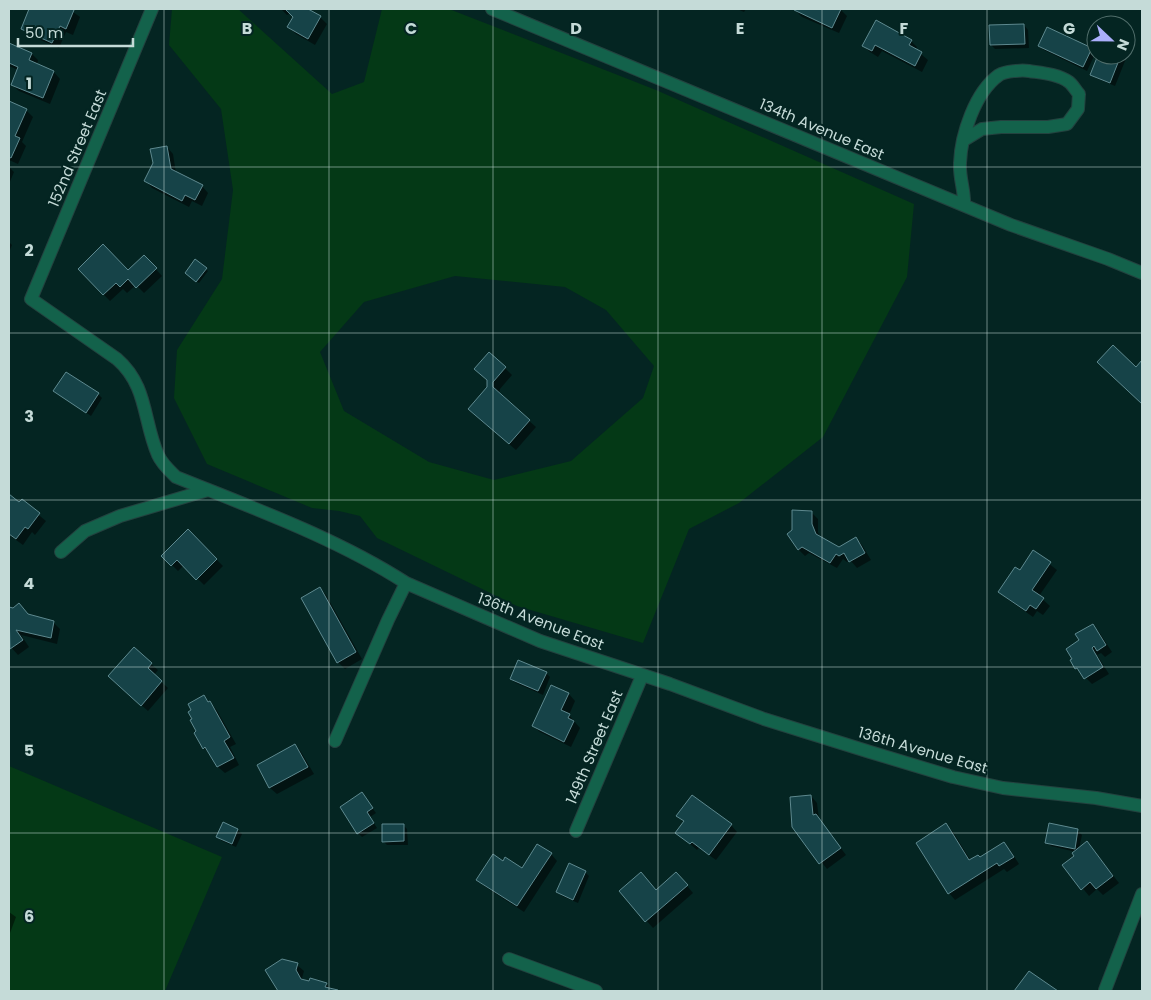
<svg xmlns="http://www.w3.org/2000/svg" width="1151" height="1000" viewBox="0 0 1151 1000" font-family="Poppins,sans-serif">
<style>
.green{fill:#043916;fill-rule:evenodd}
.shadow{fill:#0007}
.building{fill:#164348;stroke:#5e898f}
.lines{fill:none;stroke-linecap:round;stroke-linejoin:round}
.minor-casing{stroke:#23423f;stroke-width:14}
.minor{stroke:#13624b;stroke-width:12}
.grid{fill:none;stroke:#c5dbd8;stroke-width:1;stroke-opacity:0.55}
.labels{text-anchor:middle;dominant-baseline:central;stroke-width:4;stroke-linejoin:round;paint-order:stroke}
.street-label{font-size:15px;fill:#c5dbd8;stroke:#042522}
.grid-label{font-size:16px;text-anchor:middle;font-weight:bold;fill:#c5dbd8;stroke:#042522;stroke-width:4;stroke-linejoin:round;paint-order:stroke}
</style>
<rect width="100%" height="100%" fill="#042522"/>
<path class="green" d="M172,9H238L332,94L364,82L382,9H449L656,90L914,204L907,277L823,437L739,503L689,529L643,643L517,606L377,538L360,516L339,511L312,508L207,464L174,398L177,350L222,279L233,190L221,109L169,45ZM455,276L565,287L606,310L654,366L643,398L571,461L494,480L429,462L344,411L320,352L364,302Z
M9,766L222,857L165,991H9Z"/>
<path class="shadow" d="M31,9H69L80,17L73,35L66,32L59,48L29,35L22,29Z
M281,9H306L320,17L327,24L315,45L296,34L289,27L295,17L291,13L287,15Z
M737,9H746L744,12Z
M796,9H840L847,16L839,33L802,17L795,10Z
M1024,25L1028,30L1029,48L995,49L991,45Z
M911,41L917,47L916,50L928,60L922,72L882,51L878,57L870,52L864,46Z
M1126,41L1131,46L1115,86L1096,78L1091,74L1099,55H1126Z
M9,44L32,54L38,60L37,65L54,72L60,79L50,104L19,91L12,85L18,70L9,66Z
M1039,46L1091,49L1095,54L1087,71L1044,50Z
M9,103L26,110L33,117L22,142L26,146L18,164L9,160Z
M167,147L173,154L176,173L202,186L208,193L202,206L192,201L189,207L152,188L146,181Z
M9,167L14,172L9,184Z
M9,242L12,245L9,252Z
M144,256L162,276L144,293L136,285L127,293L123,289L110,301L79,269L128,272Z
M196,261L208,271L199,283L188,275Z
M505,368L512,375L500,389L499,394L536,427L516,450L476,416L488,388V381L482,376Z
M55,391L98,394L102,398L91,416Z
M9,496L20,504L22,501L46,521L35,535L32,532L23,545L9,535Z
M811,512L818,519V532L820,538L839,548L856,538L862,545L871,560L857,568L850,560L847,562L843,559L837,568L809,553L805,556L798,549Z
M188,531L223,566L204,585L184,565L178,571L163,556Z
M1034,552L1057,570L1039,596L1050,606L1043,615L1037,611L1033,617L1006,598L1000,591L1020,571Z
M320,588L326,595L362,659L345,669L338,662Z
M9,608L54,623L60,629L57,644L21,635L29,647L18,655L9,645Z
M1092,625L1099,632L1112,652L1105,657L1101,653L1097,655L1109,674L1092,684L1076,668L1071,661L1081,641Z
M151,664L158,670L154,675L168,688L148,711L116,683Z
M546,673L550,677L543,695L516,683L511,679Z
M552,686L569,694L575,701L569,715L580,728L571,747L540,732L533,726Z
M204,697L216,709L236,744L230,747L239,765L225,773L218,767L211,754L204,748L198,732Z
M295,745L301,752L314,774L277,794L270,788L258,766Z
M362,794L376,813L370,817L377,828L362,837L358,833Z
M811,796L817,803L819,819L846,855L827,869L794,827Z
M678,816L731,825L737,832L716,860L699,848L697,850L677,833L684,822Z
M223,823L238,830L242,834L236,847L222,841L217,836Z
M403,825L407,829L408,845H387L383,841Z
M946,825L953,832L971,861L980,858L1004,843L1010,850L1019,864L1007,872L1004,869L955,900L949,893Z
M1050,825L1078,831L1082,835L1079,849L1093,850L1119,883L1103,895L1097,889L1089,896L1064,865L1076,856V852L1051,846L1047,842Z
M551,854L557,861L524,912L484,886L478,880L504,862L522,870Z
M585,872L589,876L578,903L562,896L558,892Z
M683,881L693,893L653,928L620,891H657Z
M9,912L16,917L10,933H9Z
M297,965L304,971L302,978L304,981L326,984L332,990L337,991H280L266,970Z"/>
<path class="building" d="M29,9H72L74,10L66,29L60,26L52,43L21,29Z
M285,9H308L321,16L308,39L287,27L293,17Z
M795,9H841L832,28L794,10Z
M876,20L912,40L909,45L922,52L915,66L875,45L872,51L862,46Z
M1024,24L1025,44L990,45L989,25Z
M1047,27L1092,48L1083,67L1038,46Z
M9,43L32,53L29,60L54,71L43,98L11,85L18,67L9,63Z
M1098,55H1121L1110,83L1090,75Z
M9,101L27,109L15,136L20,138L11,158L9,157Z
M167,146L171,169L203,185L195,200L185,195L182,201L144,181L153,163L150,149Z
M103,244L128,270L144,255L157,268L136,288L128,279L120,287L116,283L103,295L78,269Z
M195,259L207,268L196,282L185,273Z
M1113,345L1136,367L1142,360V404L1097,362Z
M489,352L506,367L493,382V387L530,420L509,444L468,409L487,387V380L474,369Z
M66,372L99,393L86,413L53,391Z
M9,494L19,502L22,499L40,513L28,529L25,527L16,539L9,534Z
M792,510L812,511V524L816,534L839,547L856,537L865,553L849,562L844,553L839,556L836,554L830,563L802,547L798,550L787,534L792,530Z
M188,529L217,559L196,580L177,560L171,566L161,556Z
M1033,550L1051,562L1032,590L1044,598L1036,609L1030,605L1026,611L998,592L1015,567L1020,570Z
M320,587L356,652L337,663L301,598Z
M19,603L28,614L54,621L51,638L16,630L23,640L10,649L9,607L13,608Z
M1093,624L1106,645L1097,651L1094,646L1092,648L1103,667L1084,679L1077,668L1075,669L1070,660L1072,659L1066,649L1079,640L1075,634Z
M134,647L152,663L148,668L162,681L141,706L108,676Z
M518,660L547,672L538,691L510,679Z
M551,685L569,693L561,710L570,714L568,718L574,721L564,742L532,726Z
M204,695L208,702L210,701L230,737L224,741L234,758L217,767L205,747L203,749L194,733L196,731L190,720L192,719L188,712L191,710L188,704Z
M295,744L308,767L269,788L257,765Z
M362,792L373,808L367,812L374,823L357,834L340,807Z
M692,795L732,824L709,855L692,842L690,844L675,833L684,821L676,816Z
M811,795L813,815L816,814L841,848L819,864L792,827L790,797Z
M223,822L238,829L232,844L216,837Z
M946,823L969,860L978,855L980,857L1004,842L1014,857L999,866L997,863L948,894L916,843Z
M1049,823L1078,829L1075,849L1045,843Z
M382,824H404V841L382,842Z
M1087,841L1113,876L1096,889L1090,882L1081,890L1062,865L1074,856L1072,853Z
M537,844L552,853L517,906L476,880L493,854L503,861L505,857L522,868Z
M569,863L586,871L573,900L556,892Z
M641,872L656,890L676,872L688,885L645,922L619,891Z
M282,959L298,963L296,970L301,979L309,981L310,978L327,983L325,987L338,990L337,991H278L265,970Z
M1029,971L1058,991H1014Z"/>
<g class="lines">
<g class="minor-casing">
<path id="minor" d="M152,9L31,299L117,359C148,386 143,421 158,455C162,464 169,470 176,477C253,508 336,538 406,583L540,641L670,684L764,719L870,752L953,777L1003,788L1096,798L1142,806
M492,9L1011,225L1108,259L1142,273
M964,205C965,191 959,178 960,163C961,135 975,92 999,75C1005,71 1022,70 1029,71C1042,73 1058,74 1069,82C1073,85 1076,91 1079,94L1078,109L1067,124L1048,127H1001L982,129L964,140
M61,552L85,531L120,516L208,490
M335,741L388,620L406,583
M576,831L642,676
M509,959L596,991
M1105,990L1142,894"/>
</g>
<use href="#minor" class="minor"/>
</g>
<path class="grid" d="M164,9V991M329,9V991M493,9V991M658,9V991M822,9V991M987,9V991M9,167H1142M9,333H1142M9,500H1142M9,667H1142M9,833H1142"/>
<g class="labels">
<g class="street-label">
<text transform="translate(822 129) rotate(23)">134th Avenue East</text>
<text transform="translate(77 148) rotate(-67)">152nd Street East</text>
<text transform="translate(541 621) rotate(21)">136th Avenue East</text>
<text transform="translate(594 747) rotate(-67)">149th Street East</text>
<text transform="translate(923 750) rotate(16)">136th Avenue East</text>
</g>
</g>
<g class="grid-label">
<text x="247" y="34">B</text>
<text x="411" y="34">C</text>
<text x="576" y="34">D</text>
<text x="740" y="34">E</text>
<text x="904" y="34">F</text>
<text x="1069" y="34">G</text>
<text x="29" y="89">1</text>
<text x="29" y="256">2</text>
<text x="29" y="422">3</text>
<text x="29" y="589">4</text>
<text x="29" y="756">5</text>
<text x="29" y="922">6</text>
</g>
<rect width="1151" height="1000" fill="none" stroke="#c5dbd8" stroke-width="20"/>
<g transform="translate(1111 40) rotate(112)"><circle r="24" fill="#042522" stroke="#516e6b"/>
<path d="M0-4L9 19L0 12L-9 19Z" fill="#abaffb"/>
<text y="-8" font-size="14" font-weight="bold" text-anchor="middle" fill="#c5dbd8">N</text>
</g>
<path d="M18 38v8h115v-8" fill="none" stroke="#c5dbd8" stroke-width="2.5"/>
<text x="25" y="38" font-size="15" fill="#c5dbd8" stroke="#042522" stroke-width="4" paint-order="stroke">50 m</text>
</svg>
